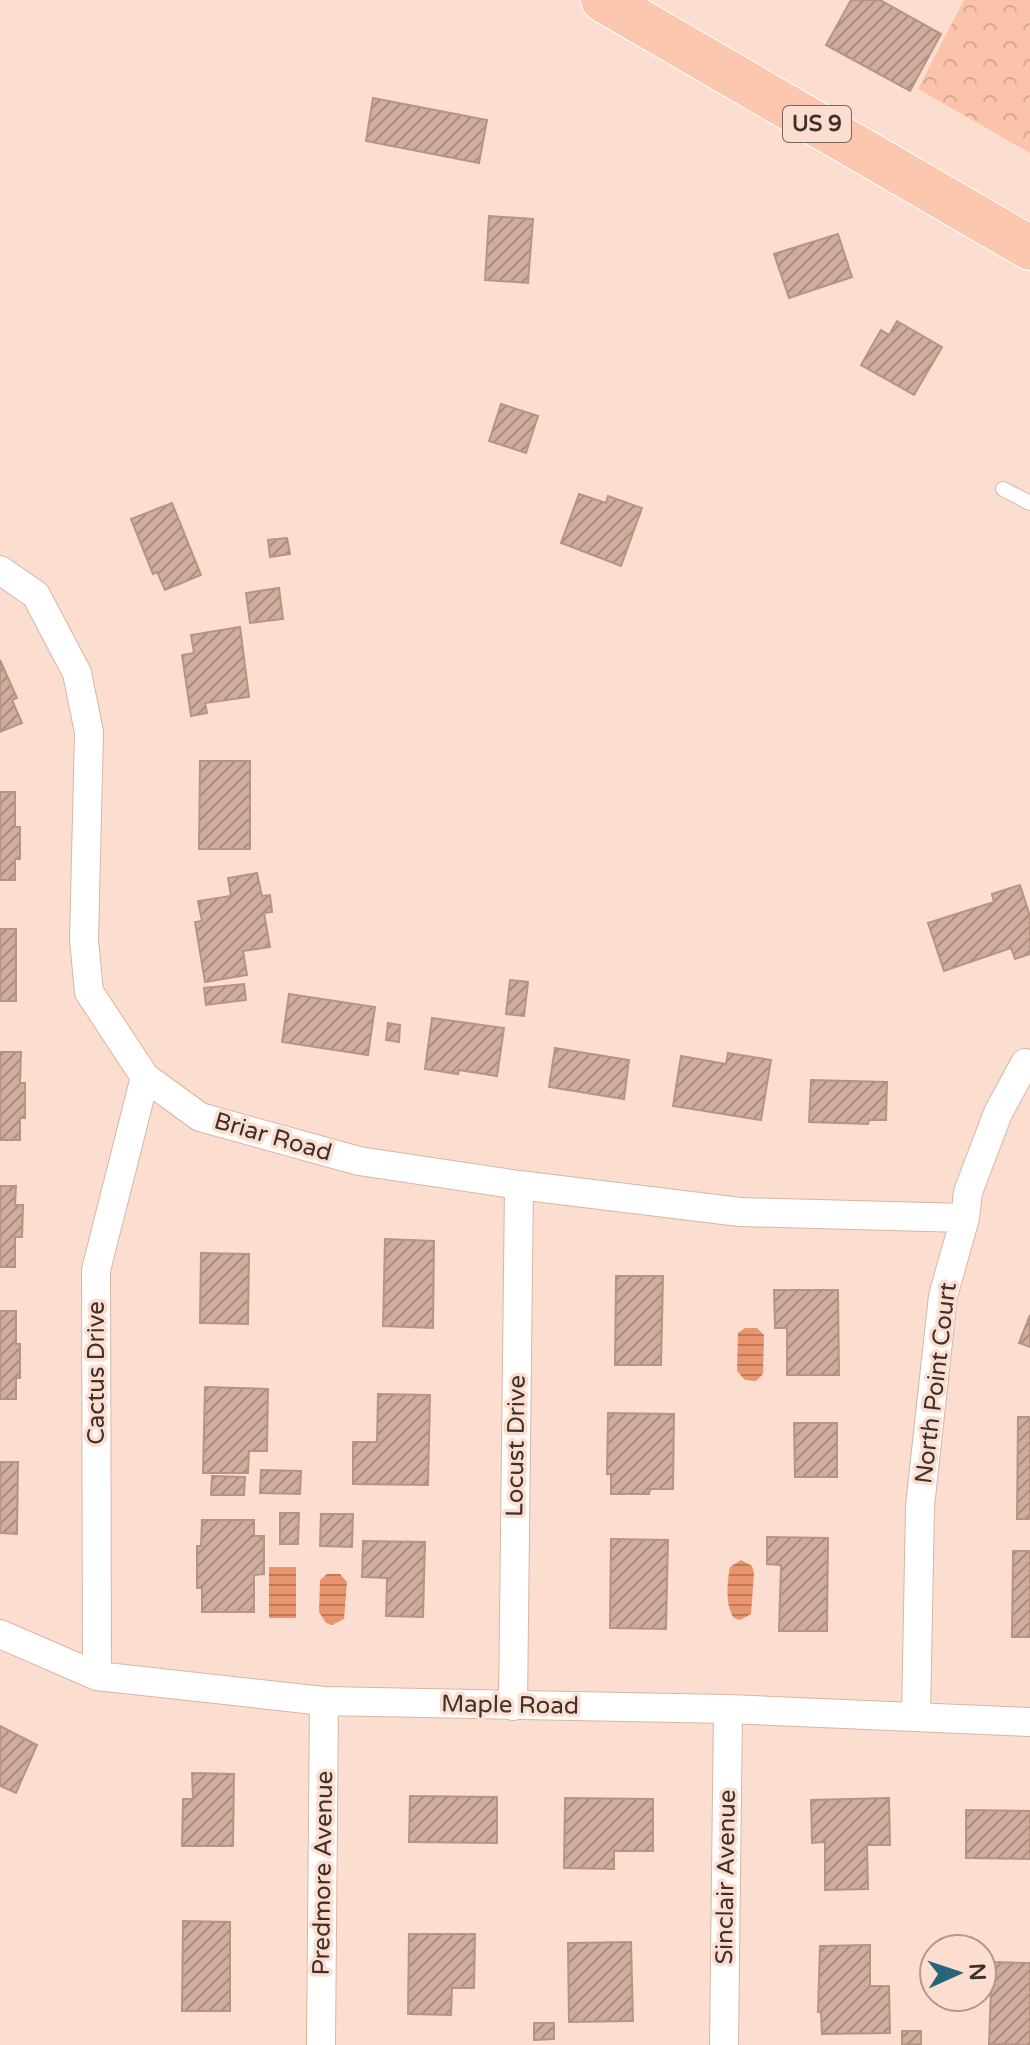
<svg xmlns="http://www.w3.org/2000/svg" width="1030" height="2045" viewBox="0 0 1030 2045" font-family="'Varela Round',sans-serif">
<style>
.forest{fill:url(#forest-crowns)}
.water{fill:url(#water-rules)}
.building{fill:url(#building-hatch);stroke:#b69484;stroke-width:2}
.lines{fill:none;stroke-linecap:round;stroke-linejoin:round}
.lane-casing{stroke:#d8b5a4;stroke-width:16}
.street-casing{stroke:#d8b5a4;stroke-width:30}
.highway-casing{stroke:#fff;stroke-width:46}
.lane{stroke:#fff;stroke-width:14}
.street{stroke:#fff;stroke-width:28}
.highway{stroke:#fbc7af;stroke-width:44}
.labels{text-anchor:middle;dominant-baseline:central;stroke-width:7;stroke-linejoin:round;paint-order:stroke}
.shield{fill:#fcded1;stroke:#78655c;stroke-width:2}
.shield-label{font-size:22px;font-weight:bold;fill:#3f312a}
.street-label{font-size:24px;fill:#3f312a;stroke:#fcded1}
</style>
<defs>
<pattern id="forest-crowns" width="20" height="18" patternUnits="userSpaceOnUse" patternTransform="scale(2)"><rect width="20" height="18" fill="#fac3aa"/><path d="M2 6a3 3 0 1 1 6 0M12 15a3 3 0 1 1 6 0" fill="none" stroke="#d7a892"/></pattern>
<pattern id="water-rules" width="6" height="5" patternUnits="userSpaceOnUse" patternTransform="scale(2)"><rect width="6" height="5" fill="#e8956d"/><path d="M0 2.5h6" fill="none" stroke="#bd7a5a"/></pattern>
<pattern id="building-hatch" width="6" height="6" patternUnits="userSpaceOnUse" patternTransform="scale(2)"><rect width="6" height="6" fill="#cfac9c"/><path d="M-1 1l2-2M0 6l6-6M5 7l2-2" fill="none" stroke="#a98d7f"/></pattern>
</defs>
<rect width="100%" height="100%" fill="#fcded1"/>
<path class="forest" d="M964,0H1030V153L918,89Z"/>
<path class="water" d="M745,1328H757L764,1335L763,1374L756,1381L745,1380L737,1371L738,1333Z
M741,1560L752,1566L754,1573L751,1614L740,1620L734,1618C725,1606 727,1582 730,1567Z
M269,1567H296V1618H269Z
M327,1574H340L347,1582L344,1619L332,1625L326,1623L319,1612L320,1580Z"/>
<path class="building" d="M851,0H880L941,34L910,91L826,45Z
M373,98L487,120L479,163L366,141Z
M489,216L533,219L528,283L485,280Z
M838,234L852,277L789,298L774,254Z
M897,321L942,347L914,395L861,365L881,330L889,335Z
M501,404L538,416L526,453L489,441Z
M579,494L606,503L608,496L642,508L621,566L561,543Z
M172,503L201,575L165,590L157,572L153,574L131,519Z
M287,538L290,554L270,557L268,540Z
M279,588L283,619L250,623L246,593Z
M240,627L249,697L205,703L207,713L191,716L182,655L194,653L191,635Z
M0,660L17,698L12,700L22,723L0,732Z
M200,761H250V849H199Z
M0,792H15V827H20V859H15V880H0Z
M257,873L262,896L270,895L272,912L264,913L270,947L243,951L247,975L205,982L195,922L202,921L198,901L231,896L228,878Z
M1020,885L1030,916V954L1015,959L1011,948L944,971L928,923L994,902L992,894Z
M0,929H16V1001H0Z
M510,980L528,982L524,1016L506,1014Z
M244,984L246,1000L206,1005L204,988Z
M289,994L375,1007L368,1055L282,1042Z
M432,1018L504,1028L497,1076L459,1070L458,1074L425,1069Z
M388,1023L400,1025L399,1042L386,1040Z
M555,1048L629,1060L624,1099L549,1087Z
M0,1052H21L20,1083H25V1118H20V1140H0Z
M728,1053L771,1060L761,1120L673,1106L681,1056L726,1064Z
M811,1080L887,1082L886,1120H869L868,1124L809,1122Z
M0,1186H16L15,1205H23L22,1237H15V1267H0Z
M385,1239L434,1241L433,1328L383,1326Z
M201,1253L249,1254L248,1324L200,1323Z
M616,1276H663L661,1365H615Z
M774,1290H838L839,1375H787V1328H775Z
M0,1311H16V1344H20V1378H16V1399H0Z
M1030,1315V1347L1019,1343Z
M205,1387L268,1389L267,1451H249L248,1473H203Z
M378,1394L430,1395L428,1485L353,1484V1442H377Z
M608,1413L674,1414L673,1489H650L649,1494H611V1474H607Z
M1018,1417H1030V1519H1017Z
M794,1423H837V1477H795Z
M0,1462H18L17,1534L0,1533Z
M261,1470L301,1471L300,1494L260,1493Z
M212,1476L245,1477L244,1495H211Z
M280,1513H299L298,1544H280Z
M321,1514H353L352,1547L320,1546Z
M202,1520H254V1536H264V1574L254,1575V1612H202V1588H197V1546H201Z
M767,1537L828,1538L827,1631H779L781,1565L767,1564Z
M611,1539L668,1540L666,1629L610,1628Z
M363,1541L425,1542L423,1617L386,1616L387,1578L362,1577Z
M1013,1551H1030V1637H1012Z
M0,1726L37,1745L16,1793L0,1786Z
M192,1773L234,1774L233,1846H182L183,1799H193Z
M410,1796L497,1797V1843L409,1842Z
M565,1798L653,1799V1851H614V1869L564,1868Z
M889,1798L890,1845H867L868,1889L825,1890V1842L812,1843L811,1800Z
M966,1810L1030,1811V1859L966,1858Z
M183,1921L230,1922V2011H182Z
M409,1934H475L474,1988H452L451,2015L408,2014Z
M631,1942L633,2021L569,2022L568,1943Z
M870,1945V1986H889L890,2033L822,2034L821,2012H818L820,1946Z
M992,1962L1030,1963V2045L989,2044Z
M534,2023H554V2039L534,2040Z
M902,2031H921V2044L902,2045Z"/>
<g class="lines">
<g class="lane-casing">
<path id="lane" d="M1003,489L1030,503"/>
</g>
<g class="street-casing">
<path id="street" d="M0,570L36,595L77,673L89,732L84,940L89,992L145,1077L200,1117L359,1161L519,1185L740,1212L965,1218
M0,1634L97,1676L324,1701L728,1709L1030,1722
M97,1676L96,1270L145,1077
M513,1706L519,1185
M916,1717L920,1506L943,1296L965,1218L968,1192L998,1113L1025,1063
M321,2045L324,1701
M724,2045L728,1709"/>
</g>
<g class="highway-casing">
<path id="highway" d="M603,0L1030,248"/>
</g>
<use href="#lane" class="lane"/>
<use href="#street" class="street"/>
<use href="#highway" class="highway"/>
</g>
<g class="labels">
<rect class="shield" x="783" y="106" width="68" height="36" rx="6"/>
<g class="shield-label">
<text x="817" y="124">US 9</text>
</g>
<g class="street-label">
<text transform="translate(273 1137) rotate(16)">Briar Road</text>
<text transform="translate(96 1373) rotate(-90)">Cactus Drive</text>
<text transform="translate(936 1383) rotate(-83)">North Point Court</text>
<text transform="translate(516 1446) rotate(-89)">Locust Drive</text>
<text transform="translate(510 1705) rotate(1)">Maple Road</text>
<text transform="translate(323 1873) rotate(-89)">Predmore Avenue</text>
<text transform="translate(726 1877) rotate(-89)">Sinclair Avenue</text>
</g>
</g>
<g transform="translate(958 1973) rotate(87)"><circle r="38" fill="#fcded1" stroke="#b0998e" stroke-width="2"/>
<path d="M0-6L14 30L0 20L-14 30Z" fill="#28647c"/>
<text y="-12" font-size="22" font-weight="bold" text-anchor="middle" fill="#3f312a">N</text>
</g>
</svg>
